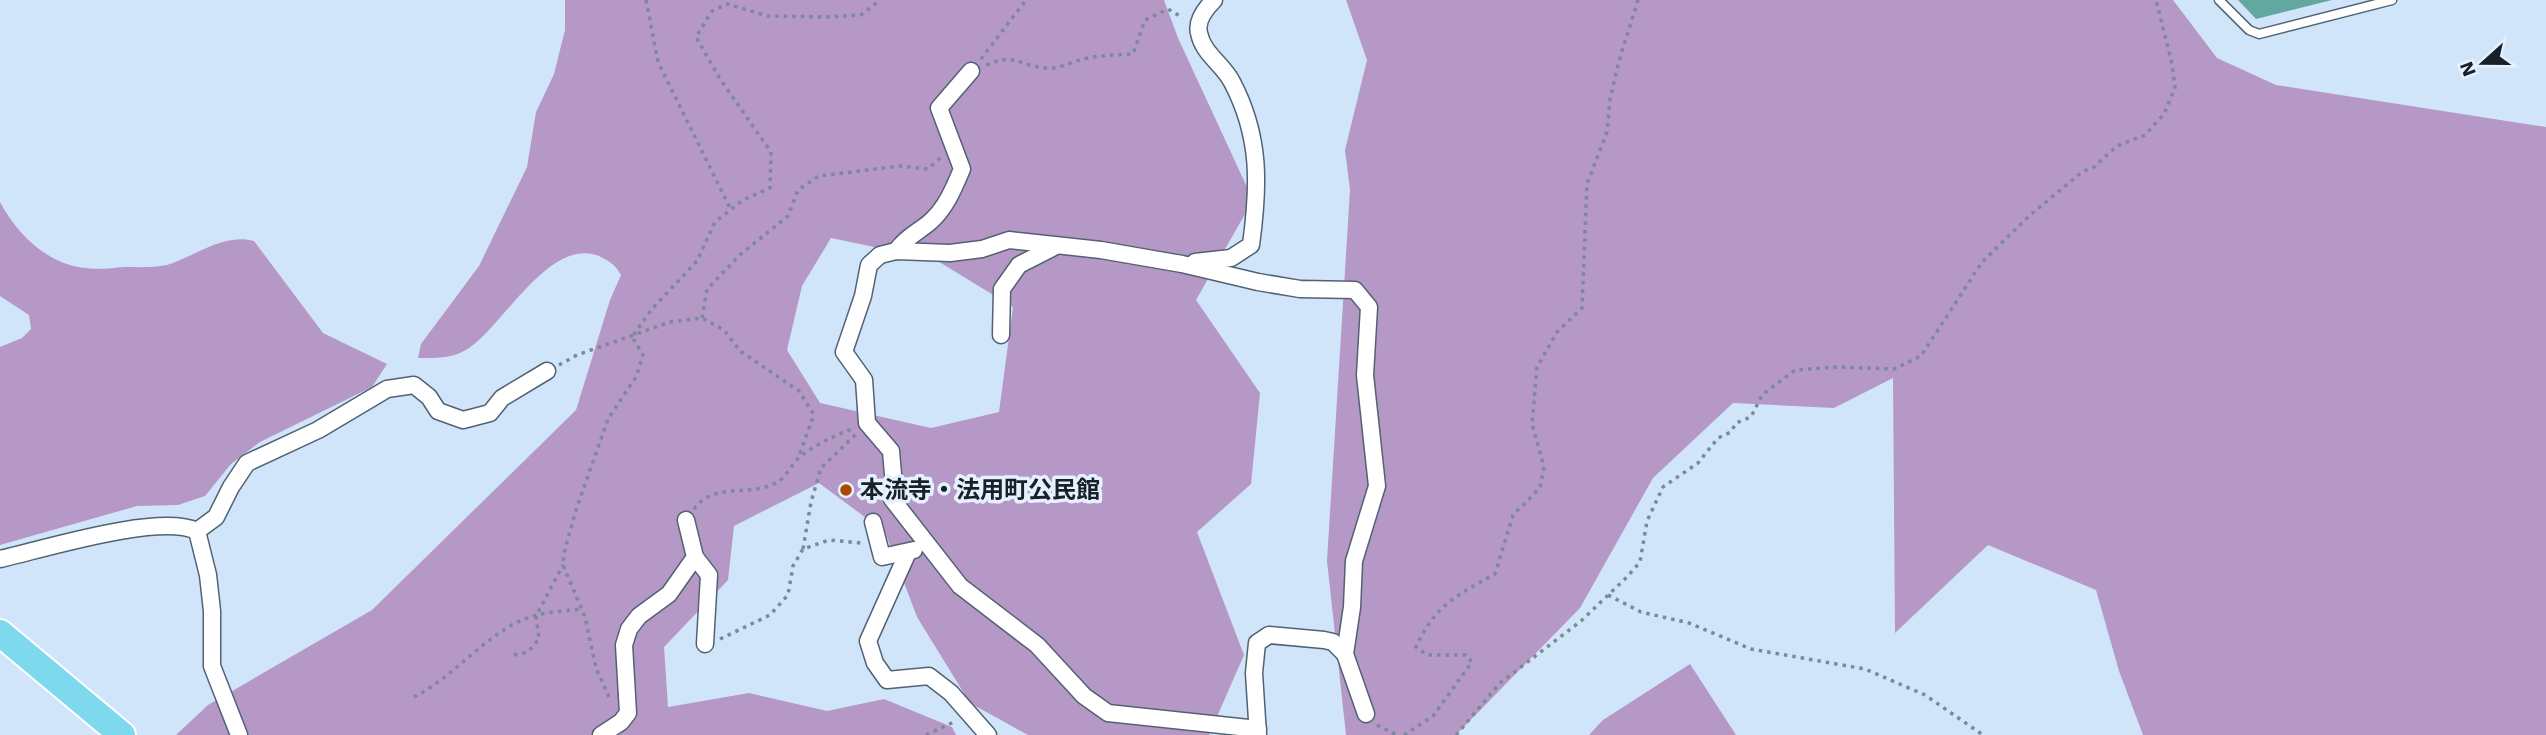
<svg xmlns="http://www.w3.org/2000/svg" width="2546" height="735" viewBox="0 0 2546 735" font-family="'Work Sans','Noto Sans JP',sans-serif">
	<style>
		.forest { fill: #b598c5; fill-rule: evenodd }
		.water { fill: #62a7a0 }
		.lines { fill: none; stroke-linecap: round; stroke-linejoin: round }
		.service-casing { stroke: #516274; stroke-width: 11 }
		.minor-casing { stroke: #516274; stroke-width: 19 }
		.primary-casing { stroke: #fff; stroke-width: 30 }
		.path { stroke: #7b8998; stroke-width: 3.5; stroke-dasharray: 3.5 5; stroke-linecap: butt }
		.service { stroke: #fff; stroke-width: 8 }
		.minor { stroke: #fff; stroke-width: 16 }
		.primary { stroke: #7fd9ee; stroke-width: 26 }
		.poi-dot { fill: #aa4a01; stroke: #e5f1fe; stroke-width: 2.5 }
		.labels { text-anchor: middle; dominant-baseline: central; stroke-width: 7; stroke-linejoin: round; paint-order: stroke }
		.poi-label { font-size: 24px; font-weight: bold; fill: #192128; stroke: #e5f1fe; text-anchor: start }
	</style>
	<rect width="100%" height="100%" fill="#d1e5fa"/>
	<g class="forest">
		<path d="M565,0H1164L1178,38L1253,200L1196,300L1260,393L1251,484L1197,532L1244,655L1209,735H1028L970,703L917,617L885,532L819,483L734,526L728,580L664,647L668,707L749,693L827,711L884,699L952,727L956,735H176L208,705L372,610L576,410L610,300L621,275C616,266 612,263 603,258C553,231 504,325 469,348C453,359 436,358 418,358L421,344L479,266L527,167L536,112L554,74L565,30ZM831,238L936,260L1013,307L999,412L931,428L820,403L787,350L802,286Z"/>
		<polygon points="1346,0 2173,0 2217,58 2276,85 2546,127 2546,735 2143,735 2119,671 2096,590 1988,545 1895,633 1893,378 1834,408 1733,403 1653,478 1580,608 1456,735 1346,735 1327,561 1350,190 1345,150 1367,60"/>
		<path d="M0,202C17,234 48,265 86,268C99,270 112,268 124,267C138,267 154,268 167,265C196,256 223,233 254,241L323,333L387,364L372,387L260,442L231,464L205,496L178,505L137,506L0,545V347L22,338L31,329L29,315L0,296Z"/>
		<polygon points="1690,664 1736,735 1589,735 1603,720"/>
	</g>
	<polygon class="water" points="2238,0 2332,0 2256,19"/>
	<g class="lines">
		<defs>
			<polyline id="service" points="2219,0 2249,30 2259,34 2392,0"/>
			<g id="minor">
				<path d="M896,251C907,236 917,233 930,222C946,208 954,188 962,169L939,108L971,71"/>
				<path d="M1195,262L1231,258L1251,245C1259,186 1261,137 1232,82C1223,64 1203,54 1199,33C1196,21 1206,8 1214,0"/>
				<polyline points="1001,335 1002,289 1019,265 1056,246"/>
				<polyline points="873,522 882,557 914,550"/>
				<polyline points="197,531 216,517 231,487 247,463 318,430 387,389 414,385 429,397 438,411 463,420 490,413 502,398 547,371"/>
				<polyline points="908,552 868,641 875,663 887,680 929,676 951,693 988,735"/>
				<polyline points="695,557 709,575 705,644"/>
				<path d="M0,559C44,549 159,513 197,531L208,575L212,611V666L239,735"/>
				<polyline points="1258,729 1108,713 1084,696 1037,645 960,586 892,499 894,486 891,451 867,423 864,380 844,352 863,296 869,265 880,255 896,251 950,253 982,249 1009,240 1101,250 1182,264 1258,282 1300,289 1355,290 1369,307 1365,375 1377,486 1354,561 1352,607 1345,654 1366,714"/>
				<polyline points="601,735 621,722 628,713 624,645 629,629 639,616 669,594 695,557 686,520"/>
				<polyline points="1258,735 1254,673 1257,643 1269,635 1324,640 1333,642 1345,654"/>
			</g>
			<polyline id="primary" points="0,633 122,735"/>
		</defs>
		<use href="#service" class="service-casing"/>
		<use href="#minor" class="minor-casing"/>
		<use href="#primary" class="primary-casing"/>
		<g class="path">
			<polyline points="646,0 658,62 731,210"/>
			<polyline points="981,59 1026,0"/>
			<path d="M986,65C1016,52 1019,66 1045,68C1061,70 1073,60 1088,58C1103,55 1118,55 1133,54L1145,20L1168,9L1183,18"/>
			<polyline points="702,318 707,289 741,254 788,216 798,190 819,176 900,166 928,169 941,157"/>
			<polyline points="559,365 577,355 670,322 702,318 724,330 740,351 799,391 814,415 798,458"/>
			<path d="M694,509C715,480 751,499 779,481C787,476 792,463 800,457C816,444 834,436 852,429"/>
			<polyline points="803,549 811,502 821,468 856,434"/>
			<polyline points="1608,595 1641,612 1689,623 1751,649 1865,669 1925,695 1983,735"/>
			<polyline points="720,639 770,615 788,595 793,566 803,549 829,540 861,543"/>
			<polyline points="514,655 528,652 539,639 536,616 563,565"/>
			<path d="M414,697C454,677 488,632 527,618C544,612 564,611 582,609"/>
			<polyline points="609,697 596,668 585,617 563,565 564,553 576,510 608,419 636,377 643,355 632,337 652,309 697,261 715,222 743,200 770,188 771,152 720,79 696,37 712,11 727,4 768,16 826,17 861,15 880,0"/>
			<polyline points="1377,725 1397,735"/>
			<polyline points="926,735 956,721"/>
			<path d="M1404,735L1433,716L1472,662L1466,655H1427L1416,647C1436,604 1456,596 1495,574L1513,515L1540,488L1544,467L1532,424L1537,367L1557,332L1582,308L1587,184L1607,132L1610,99L1619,61L1638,0"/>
			<polyline points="1456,735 1500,683 1581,621 1627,577 1640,562 1647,521 1663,487 1698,463 1718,438 1731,432 1736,423 1751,417 1762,395 1795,370 1837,367 1894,369 1921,356 1982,262 2029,216 2082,172 2094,167 2117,146 2145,135 2164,114 2175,88 2172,64 2156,0"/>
		</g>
		<use href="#service" class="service"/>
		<use href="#minor" class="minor"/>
		<use href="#primary" class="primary"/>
	</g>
	<circle class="poi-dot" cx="846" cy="490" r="7"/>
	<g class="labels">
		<g class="poi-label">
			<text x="860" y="490">本流寺・法用町公民館</text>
		</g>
	</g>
	<g transform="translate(2483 63) rotate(249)" stroke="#e5f1fe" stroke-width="5" paint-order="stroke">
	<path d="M0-5L12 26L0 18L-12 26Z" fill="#192128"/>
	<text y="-10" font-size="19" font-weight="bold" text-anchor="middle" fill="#192128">N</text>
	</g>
</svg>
